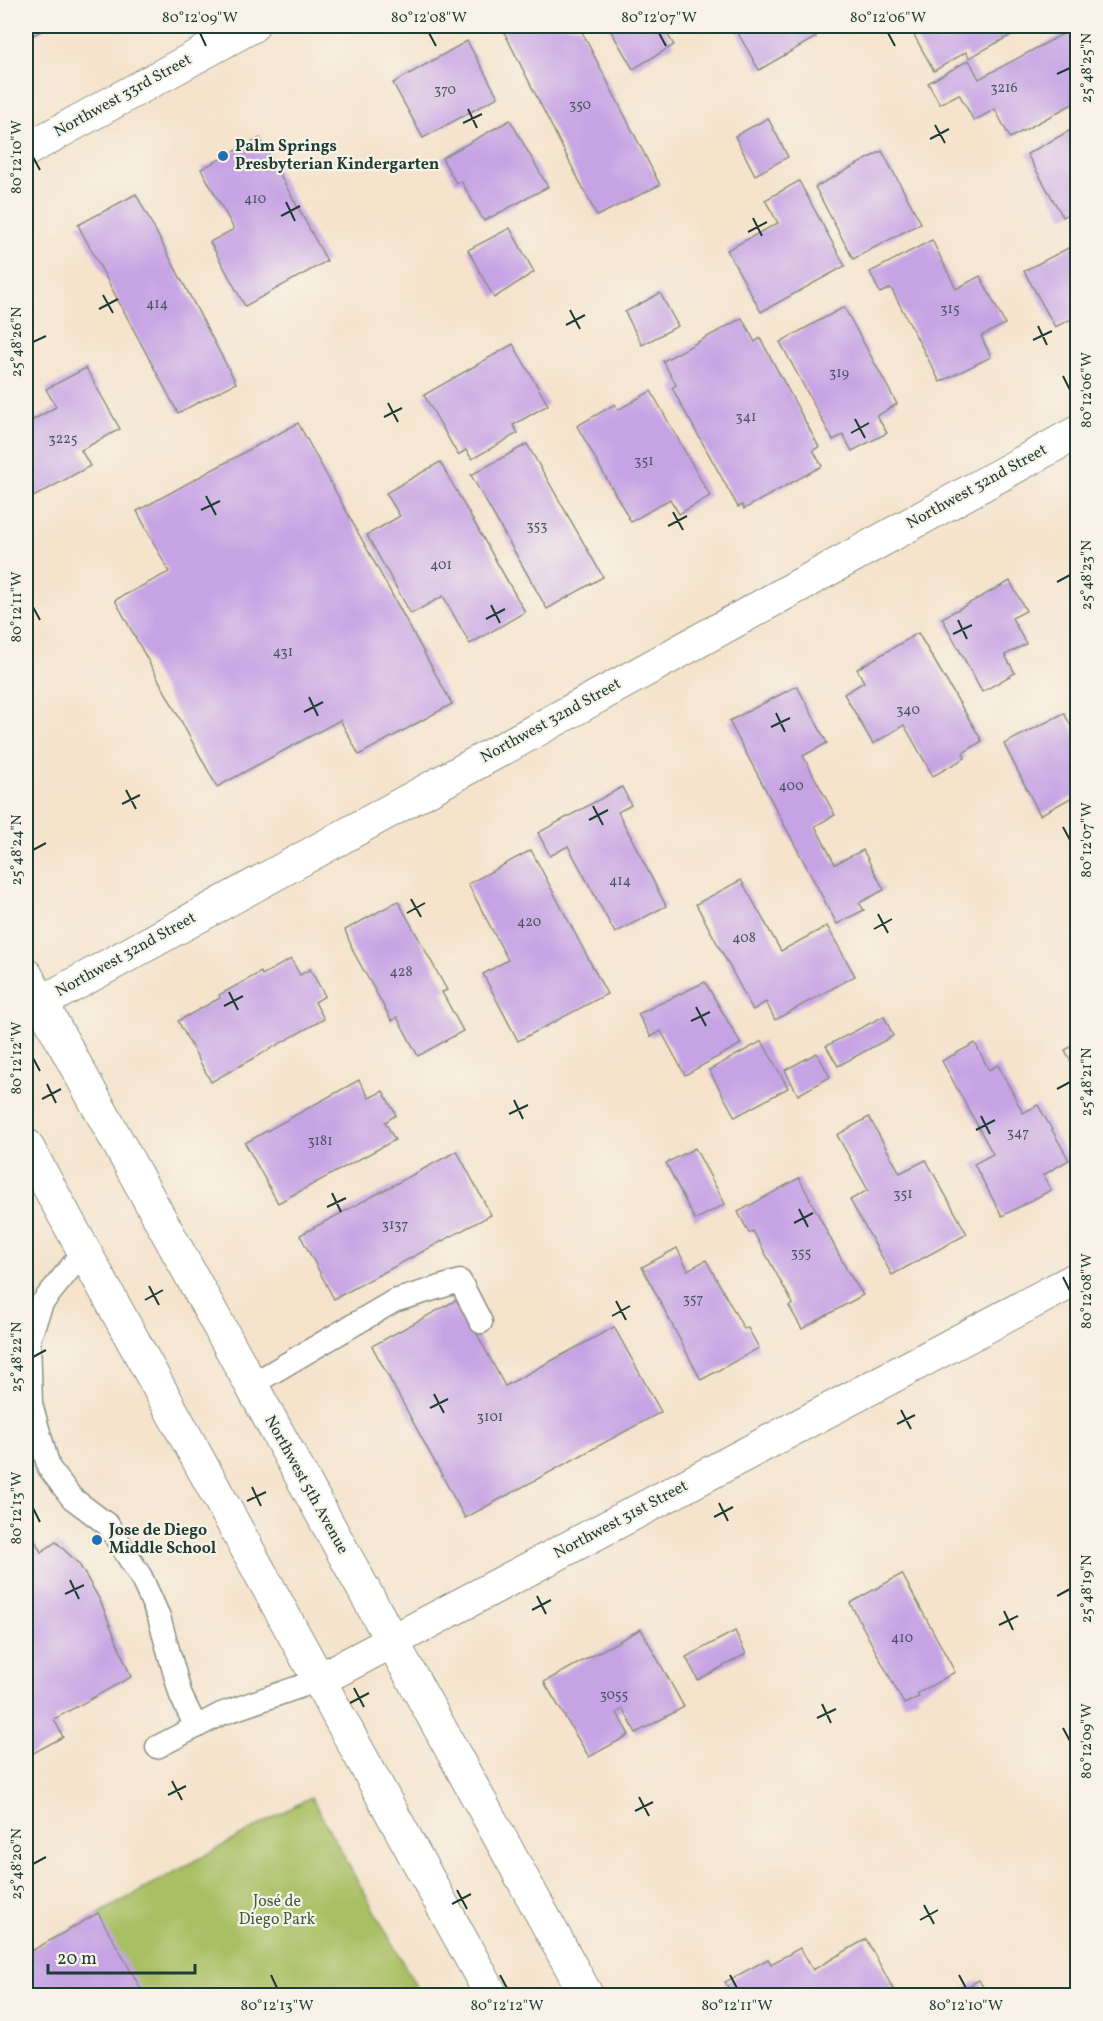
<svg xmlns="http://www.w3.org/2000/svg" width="1103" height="2021" viewBox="0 0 1103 2021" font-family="Vollkorn,serif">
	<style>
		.green { fill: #a9bf63; stroke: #647e4c; stroke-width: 1.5 }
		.building { fill: #c6a3e4 }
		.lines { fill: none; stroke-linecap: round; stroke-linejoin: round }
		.service-casing { stroke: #8a9080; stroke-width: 25 }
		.minor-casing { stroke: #8a9080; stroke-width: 35 }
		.tertiary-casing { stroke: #8a9080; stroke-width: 35 }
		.service { stroke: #fff; stroke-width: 22 }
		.minor { stroke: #fff; stroke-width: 33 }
		.tertiary { stroke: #fff; stroke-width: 33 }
		.ticks { fill: none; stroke: #1f3d34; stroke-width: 2 }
		.poi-dot { fill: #1f6fb2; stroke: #f7f3e8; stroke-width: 2 }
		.labels { text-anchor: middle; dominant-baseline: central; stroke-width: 4.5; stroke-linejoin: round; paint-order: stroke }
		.number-label { font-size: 14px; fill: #495660 }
		.street-label { font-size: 16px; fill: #1f3d34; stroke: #f7f3e8 }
		.poi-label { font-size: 16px; font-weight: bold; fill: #1f3d34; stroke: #f7f3e8; text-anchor: start }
		.park-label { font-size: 16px; fill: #425e40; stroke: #f7f3e8 }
		.neatline { fill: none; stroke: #1f3d34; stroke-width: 2 }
		.ticks-label { font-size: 15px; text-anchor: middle; fill: #1f3d34 }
	</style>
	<rect width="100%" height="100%" fill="#f7f3e8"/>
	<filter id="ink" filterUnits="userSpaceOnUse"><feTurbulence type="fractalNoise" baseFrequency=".0167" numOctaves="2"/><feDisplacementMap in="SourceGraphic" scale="12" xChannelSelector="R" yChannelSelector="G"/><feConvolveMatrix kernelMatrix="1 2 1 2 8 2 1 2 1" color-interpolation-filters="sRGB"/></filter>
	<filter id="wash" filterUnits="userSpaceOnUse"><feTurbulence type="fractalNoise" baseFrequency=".008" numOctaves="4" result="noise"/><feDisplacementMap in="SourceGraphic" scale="24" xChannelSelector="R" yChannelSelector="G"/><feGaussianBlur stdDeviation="1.35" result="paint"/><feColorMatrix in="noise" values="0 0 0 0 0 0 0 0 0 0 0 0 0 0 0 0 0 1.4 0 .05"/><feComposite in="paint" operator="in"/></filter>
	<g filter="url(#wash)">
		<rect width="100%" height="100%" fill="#f5e3cc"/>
		<polygon class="green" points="311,1797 421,1995 26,1995 26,1954"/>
		<g id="blocks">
			<g class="building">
				<polygon points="26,26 44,26 45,29 26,39"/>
				<polygon points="501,26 579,26 660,185 597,216"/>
				<polygon points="608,26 662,26 674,45 633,69"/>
				<polygon points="734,26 809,26 816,37 759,70"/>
				<polygon points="909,26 1028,26 969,58 966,52 934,71"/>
				<polygon points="1070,30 1078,44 1078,101 1010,138 995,109 974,121 959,94 940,104 928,83 969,60 979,79"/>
				<polygon points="467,41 498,97 423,138 393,83"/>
				<polygon points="768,118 788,157 755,175 735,136"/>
				<polygon points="510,120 548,187 484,221 461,181 456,183 442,158"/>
				<polygon points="1078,126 1078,209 1063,217 1027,154"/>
				<polygon points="260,138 327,261 245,306 210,242 234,229 201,169"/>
				<polygon points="882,151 921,223 853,259 815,187"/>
				<polygon points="799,181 845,266 761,312 727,250 778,223 765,200"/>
				<polygon points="136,194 236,383 178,413 78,225"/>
				<polygon points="510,228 534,272 494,298 468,250"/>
				<polygon points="932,240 956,289 980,276 1005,324 981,336 991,357 940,382 891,288 880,293 870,272"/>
				<polygon points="1078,243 1078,316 1055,327 1024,271"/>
				<polygon points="660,293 678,326 642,345 625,312"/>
				<polygon points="844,307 897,404 877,416 887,433 852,451 843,435 833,440 780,342"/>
				<polygon points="742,318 755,342 760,338 819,447 813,450 822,466 744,509 742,505 738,507 672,388 676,385 663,361"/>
				<polygon points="513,344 548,405 513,425 518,433 472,459 466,450 458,455 424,395"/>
				<polygon points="86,368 120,429 81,450 90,466 26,501 26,424 56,407 46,389"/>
				<polygon points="651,391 710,496 679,514 670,499 631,522 577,426 615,404 618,410"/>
				<polygon points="298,423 452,704 359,755 340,720 217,787 115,600 169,572 137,511"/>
				<polygon points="527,444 603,577 547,609 471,475"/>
				<polygon points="440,462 525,612 470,644 443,596 411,614 367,535 400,516 386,493"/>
				<polygon points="1010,581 1026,611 1012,618 1026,644 1005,655 1015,673 982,692 942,618"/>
				<polygon points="918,633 982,741 963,753 965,758 933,776 904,725 873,744 844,694 864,682 857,669"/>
				<polygon points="797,686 827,743 803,756 835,815 815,826 835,864 863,850 884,890 859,903 864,910 837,924 729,721"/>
				<polygon points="1064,713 1078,739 1078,794 1040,815 1004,744"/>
				<polygon points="622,787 631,805 618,812 666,906 615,933 568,846 550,856 538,833"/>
				<polygon points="531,850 607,994 518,1041 483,974 508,960 468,884"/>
				<polygon points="741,880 781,951 827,926 855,976 775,1020 766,1002 753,1010 696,904"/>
				<polygon points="398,901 447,990 442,992 463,1031 418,1056 397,1017 392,1021 354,953 345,930"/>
				<polygon points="291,959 300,975 310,969 325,996 315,1002 324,1019 211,1082 178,1021 220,998 219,995 261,972 262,975"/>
				<polygon points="705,982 741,1044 685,1075 661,1031 651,1037 638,1014"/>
				<polygon points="884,1016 893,1036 838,1066 826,1046"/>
				<polygon points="762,1041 788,1088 735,1117 709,1070"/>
				<polygon points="975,1043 989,1070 998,1065 1023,1113 1038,1105 1069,1160 1043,1175 1051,1190 1002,1216 974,1164 993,1154 942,1061"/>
				<polygon points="1078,1043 1078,1075 1065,1050"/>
				<polygon points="817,1053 830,1077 798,1095 785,1070"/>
				<polygon points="359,1080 369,1098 383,1091 396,1115 385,1122 395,1140 278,1203 245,1143"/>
				<polygon points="869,1117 900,1173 926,1160 967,1234 892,1275 850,1200 868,1190 837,1135"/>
				<polygon points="695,1148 725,1204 695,1220 666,1163"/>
				<polygon points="457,1151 491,1215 334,1299 300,1235"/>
				<polygon points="799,1178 848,1272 863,1295 802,1329 789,1306 793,1304 753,1231 749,1233 738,1212"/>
				<polygon points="677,1248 688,1270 706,1260 744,1329 748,1328 759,1348 701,1380 642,1267"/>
				<polygon points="458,1299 505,1386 614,1327 661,1412 465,1518 372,1346"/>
				<polygon points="26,1524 41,1552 56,1542 79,1564 100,1600 131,1677 54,1719 63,1737 26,1757"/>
				<polygon points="902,1574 955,1672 917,1694 919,1697 904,1704 850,1603"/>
				<polygon points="641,1629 684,1707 636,1733 623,1709 617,1713 629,1735 589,1757 544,1682"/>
				<polygon points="735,1631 746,1654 698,1680 686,1657"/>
				<polygon points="98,1913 145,1996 26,1996 26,1954"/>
				<polygon points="866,1939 897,1996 733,1996 725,1982 768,1959 771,1964 800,1948 813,1970"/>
				<polygon points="979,1980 988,1996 950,1996"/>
			</g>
		</g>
	</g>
	<g filter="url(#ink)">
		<use href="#blocks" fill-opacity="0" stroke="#8a9080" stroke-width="1.5"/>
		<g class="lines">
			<defs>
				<g id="service">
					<polyline points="84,1251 42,1303 29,1339 31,1404 49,1468 72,1498 108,1525 141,1577 159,1617 181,1696 196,1727"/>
					<polyline points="251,1385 394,1301 460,1281 481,1322"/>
					<polyline points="157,1747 221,1714 319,1680"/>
				</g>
				<g id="minor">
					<polyline points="26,150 252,26"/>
					<polyline points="26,1011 1078,432"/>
					<polyline points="319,1680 1078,1278"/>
				</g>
				<g id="tertiary">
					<polyline points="26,975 587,1996"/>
					<polyline points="26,1145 492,1996"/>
				</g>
			</defs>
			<use href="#service" class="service-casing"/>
			<use href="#minor" class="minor-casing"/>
			<use href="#tertiary" class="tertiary-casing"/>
			<use href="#service" class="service"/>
			<use href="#minor" class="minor"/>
			<use href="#tertiary" class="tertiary"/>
		</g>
	</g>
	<path class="ticks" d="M200,33L206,46M429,33L436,46M659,33L666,46M888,33L895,46M1057,74L1070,68M468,109L477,128M463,123L482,114M935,125L945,143M930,139L949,129M33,157L40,170M286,202L295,221M281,216L300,206M753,218L762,236M748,232L767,222M103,295L113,313M99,309L118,299M570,310L580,329M566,325L585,315M1038,326L1047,345M1033,340L1052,331M33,342L46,336M1063,376L1070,390M388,403L398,422M384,417L402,408M855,419L865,438M851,433L869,423M206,496L216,515M201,510L220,501M673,512L683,530M668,526L687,516M1057,582L1070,575M491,605L500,623M33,607L40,620M486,619L505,609M958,620L967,639M953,634L972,625M309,697L318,716M304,712L323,702M776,713L785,732M771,727L790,718M126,790L136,809M122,804L140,795M593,806L603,825M589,820L608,810M1063,827L1070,840M33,850L46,843M411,899L421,917M407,913L425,903M878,914L888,933M874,929L892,919M229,992L238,1010M224,1006L243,996M696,1007L706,1026M691,1021L710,1012M33,1058L40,1071M47,1084L56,1103M1057,1089L1070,1082M42,1099L61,1089M514,1100L523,1119M509,1114L528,1105M981,1116L990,1134M976,1130L995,1120M332,1193L341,1212M327,1207L346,1198M799,1209L808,1227M794,1223L813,1213M1063,1277L1070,1291M149,1286L159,1305M145,1300L163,1290M616,1301L626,1320M612,1316L630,1306M33,1357L46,1350M434,1394L444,1413M430,1408L448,1399M901,1410L911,1429M897,1424L915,1415M252,1487L261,1506M247,1501L266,1492M719,1503L728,1521M33,1508L40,1522M714,1517L733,1507M70,1580L79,1599M65,1594L84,1585M537,1596L546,1614M1057,1596L1070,1589M532,1610L551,1600M1004,1611L1013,1630M999,1625L1018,1616M354,1688L364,1707M350,1703L369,1693M822,1704L831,1723M817,1718L836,1709M1063,1728L1070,1741M172,1781L182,1800M168,1795L186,1786M639,1797L649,1816M635,1811L653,1802M33,1864L46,1857M457,1890L467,1909M452,1904L471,1894M924,1905L934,1924M920,1920L938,1910M271,1975L277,1988M500,1975L507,1988M730,1975L737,1988M959,1975L966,1988"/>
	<g class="poi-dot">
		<circle cx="223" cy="156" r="6"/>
		<circle cx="97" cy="1540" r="6"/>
	</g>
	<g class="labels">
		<g class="number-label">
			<text x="1004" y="88">3216</text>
			<text x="445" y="90">370</text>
			<text x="580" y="105">350</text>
			<text x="255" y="199">410</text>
			<text x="157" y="304">414</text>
			<text x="950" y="309">315</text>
			<text x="839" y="373">319</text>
			<text x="746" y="417">341</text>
			<text x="63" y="439">3225</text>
			<text x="644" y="461">351</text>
			<text x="537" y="526">353</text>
			<text x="441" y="565">401</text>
			<text x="283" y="652">431</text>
			<text x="908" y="710">340</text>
			<text x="791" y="786">400</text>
			<text x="620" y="881">414</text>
			<text x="529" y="922">420</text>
			<text x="744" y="938">408</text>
			<text x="401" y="972">428</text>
			<text x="1018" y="1133">347</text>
			<text x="320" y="1141">3181</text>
			<text x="903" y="1194">351</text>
			<text x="395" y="1225">3137</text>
			<text x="801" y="1253">355</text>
			<text x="693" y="1299">357</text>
			<text x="490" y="1417">3101</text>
			<text x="902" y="1638">410</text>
			<text x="614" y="1695">3055</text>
		</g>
		<g class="street-label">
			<text transform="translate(123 96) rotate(-29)">Northwest 33rd Street</text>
			<text transform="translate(977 487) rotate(-29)">Northwest 32nd Street</text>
			<text transform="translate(551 721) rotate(-29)">Northwest 32nd Street</text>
			<text transform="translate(126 955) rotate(-29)">Northwest 32nd Street</text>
			<text transform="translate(306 1485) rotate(61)">Northwest 5th Avenue</text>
			<text transform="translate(621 1520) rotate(-28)">Northwest 31st Street</text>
		</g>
		<g class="poi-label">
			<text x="235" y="147">Palm Springs<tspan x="235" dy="18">Presbyterian Kindergarten</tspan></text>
			<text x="109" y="1531">Jose de Diego<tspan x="109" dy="18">Middle School</tspan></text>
		</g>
		<g class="park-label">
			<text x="277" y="1902">José de<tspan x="277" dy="18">Diego Park</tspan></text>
		</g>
	</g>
	<rect width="1103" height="2021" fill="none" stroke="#f7f3e8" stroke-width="66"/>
	<path d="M48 1964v9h147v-9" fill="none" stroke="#1f3d34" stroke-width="3"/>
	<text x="57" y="1964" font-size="18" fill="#1f3d34" stroke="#f7f3e8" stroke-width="4.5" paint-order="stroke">20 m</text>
	<rect x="33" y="33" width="1037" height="1955" class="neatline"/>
	<g class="ticks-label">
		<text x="200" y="22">80°12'09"W</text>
		<text x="429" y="22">80°12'08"W</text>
		<text x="659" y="22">80°12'07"W</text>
		<text x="888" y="22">80°12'06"W</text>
		<text transform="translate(1086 68) rotate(-90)" y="5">25°48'25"N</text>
		<text transform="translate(16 157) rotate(-90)" y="5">80°12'10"W</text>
		<text transform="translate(16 342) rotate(-90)" y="5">25°48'26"N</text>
		<text transform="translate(1086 390) rotate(-90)" y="5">80°12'06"W</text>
		<text transform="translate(1086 575) rotate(-90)" y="5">25°48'23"N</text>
		<text transform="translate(16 607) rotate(-90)" y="5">80°12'11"W</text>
		<text transform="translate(1086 840) rotate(-90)" y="5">80°12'07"W</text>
		<text transform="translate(16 850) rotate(-90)" y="5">25°48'24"N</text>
		<text transform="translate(16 1058) rotate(-90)" y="5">80°12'12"W</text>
		<text transform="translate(1086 1082) rotate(-90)" y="5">25°48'21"N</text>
		<text transform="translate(1086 1291) rotate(-90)" y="5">80°12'08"W</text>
		<text transform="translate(16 1357) rotate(-90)" y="5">25°48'22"N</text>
		<text transform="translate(16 1508) rotate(-90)" y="5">80°12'13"W</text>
		<text transform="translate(1086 1589) rotate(-90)" y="5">25°48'19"N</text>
		<text transform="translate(1086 1741) rotate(-90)" y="5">80°12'09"W</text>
		<text transform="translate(16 1864) rotate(-90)" y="5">25°48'20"N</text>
		<text x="277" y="2010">80°12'13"W</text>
		<text x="507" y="2010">80°12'12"W</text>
		<text x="737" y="2010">80°12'11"W</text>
		<text x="966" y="2010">80°12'10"W</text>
	</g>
</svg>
